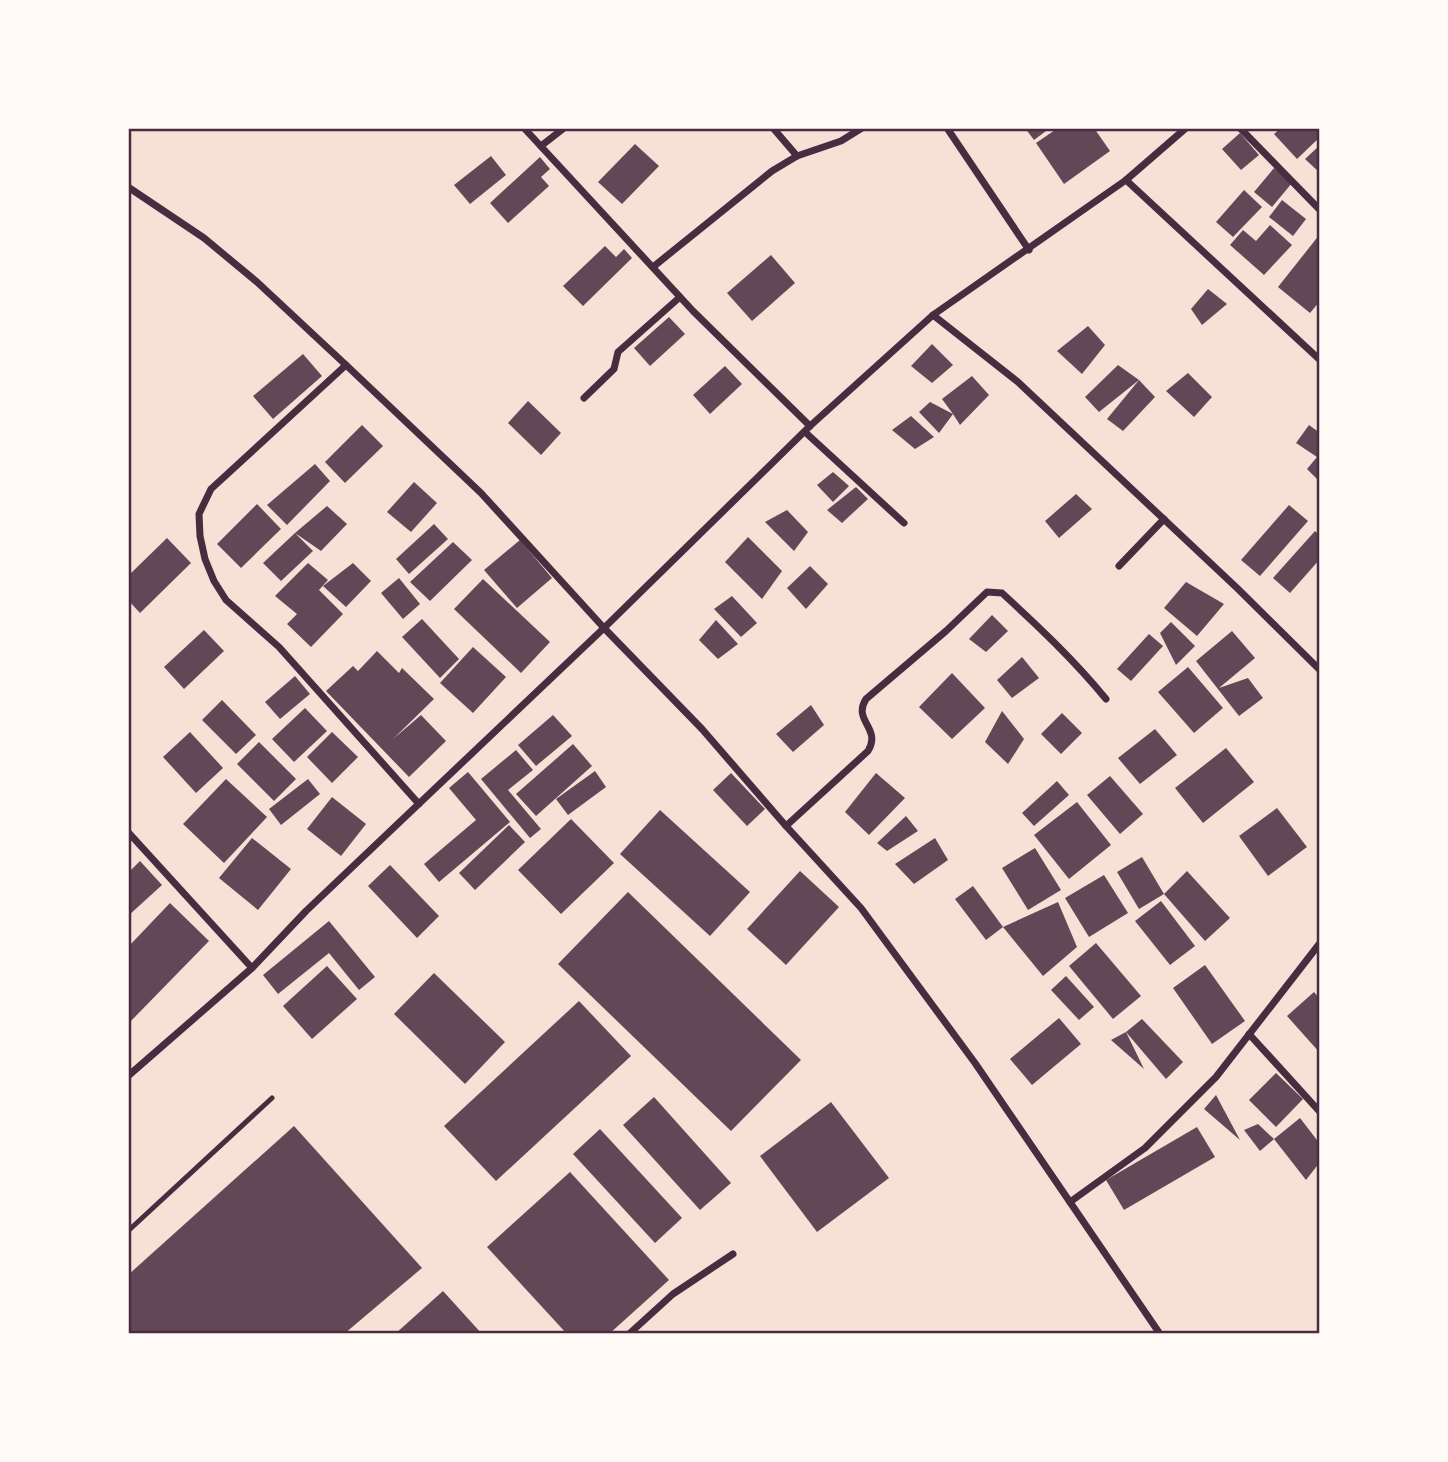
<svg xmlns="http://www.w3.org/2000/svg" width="1448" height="1462" viewBox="0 0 1448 1462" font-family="Mulish,sans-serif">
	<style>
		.building { fill: #644757 }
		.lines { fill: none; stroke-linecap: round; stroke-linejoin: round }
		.service { stroke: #4a2c40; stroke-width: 5 }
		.minor { stroke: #4a2c40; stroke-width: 7 }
		.neatline { fill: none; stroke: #4a2c40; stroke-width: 2.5 }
	</style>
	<rect width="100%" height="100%" fill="#f7e1d7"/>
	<g class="building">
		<polygon points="1025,128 1050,128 1034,140"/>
		<polygon points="1058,128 1094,128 1110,151 1064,184 1036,143"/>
		<polygon points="1281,128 1320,128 1320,137 1297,159 1274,134"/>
		<polygon points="1240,133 1259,155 1241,170 1222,149"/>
		<polygon points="635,144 659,166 622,204 598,182"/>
		<polygon points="1320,145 1320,173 1305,159"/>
		<polygon points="491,156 506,175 470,204 454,185"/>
		<polygon points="540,157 550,169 541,177 549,186 508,223 490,203"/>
		<polygon points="1274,168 1292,183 1272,207 1254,192"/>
		<polygon points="1244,190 1262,207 1233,237 1216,222"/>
		<polygon points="1282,200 1306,219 1293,236 1269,217"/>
		<polygon points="1270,225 1292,245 1264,275 1230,245 1243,230 1256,241"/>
		<polygon points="1320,234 1320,301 1310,313 1278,287"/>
		<polygon points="605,246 616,257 624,249 632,258 583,306 563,286"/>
		<polygon points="771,255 795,283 752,321 727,293"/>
		<polygon points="1208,289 1227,304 1202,325 1191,309"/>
		<polygon points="669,317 685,334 650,366 634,348"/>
		<polygon points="1088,326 1105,345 1082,374 1057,351"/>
		<polygon points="932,344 953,365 932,383 911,366"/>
		<polygon points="303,354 322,376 273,419 253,396"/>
		<polygon points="1118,365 1139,380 1099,412 1085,397"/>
		<polygon points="725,366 742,384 710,414 693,395"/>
		<polygon points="1188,373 1212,397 1194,417 1166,391"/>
		<polygon points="972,376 989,395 960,425 953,414 939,433 919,412 930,402 953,414 942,399"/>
		<polygon points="1139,380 1155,397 1123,431 1107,419"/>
		<polygon points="528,401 561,433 541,455 508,423"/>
		<polygon points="911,416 934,437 915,449 892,430"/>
		<polygon points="362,425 383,446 345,483 325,462"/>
		<polygon points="1309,425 1320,433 1320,482 1307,469 1317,457 1296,443"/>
		<polygon points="315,464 330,481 287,525 267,505"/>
		<polygon points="833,472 849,486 833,502 817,485"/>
		<polygon points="414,482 437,503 411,532 387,512"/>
		<polygon points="856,487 868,499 842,523 827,510"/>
		<polygon points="1076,494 1092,509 1059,538 1045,521"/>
		<polygon points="257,504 281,529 241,568 217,544"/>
		<polygon points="1289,505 1308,521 1260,576 1241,560"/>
		<polygon points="327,506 347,524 321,551 295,533 313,551 281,581 263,563 295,533"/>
		<polygon points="787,510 808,532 794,551 765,522"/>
		<polygon points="434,524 448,539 409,574 396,559"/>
		<polygon points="1315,531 1320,536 1320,559 1290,593 1273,578"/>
		<polygon points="748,537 782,571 762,599 725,562"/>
		<polygon points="167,538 191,563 140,613 128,600 128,576"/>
		<polygon points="520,540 552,578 517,608 484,570"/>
		<polygon points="453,542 472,560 430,601 410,582"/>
		<polygon points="308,563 328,580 319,590 343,614 311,647 287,624 297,614 275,596"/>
		<polygon points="353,563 371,581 346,607 323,586"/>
		<polygon points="810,566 828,584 806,609 787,588"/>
		<polygon points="399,578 420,604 403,619 381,593"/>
		<polygon points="483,579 550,642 521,673 454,609"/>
		<polygon points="1186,582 1224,604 1197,636 1164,608"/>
		<polygon points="732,596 757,623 741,637 714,609"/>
		<polygon points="992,615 1008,631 986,652 969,639"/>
		<polygon points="422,619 459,659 440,678 402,637"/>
		<polygon points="716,620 738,644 718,659 699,640"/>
		<polygon points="1171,622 1195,646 1176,665 1160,633"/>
		<polygon points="204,630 224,651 184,689 164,667"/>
		<polygon points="1232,631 1255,658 1219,688 1248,678 1263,698 1239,716 1196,661"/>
		<polygon points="1149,634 1163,646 1131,681 1117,669"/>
		<polygon points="473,647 506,677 473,713 440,683"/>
		<polygon points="377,651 399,673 402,668 434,699 393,739 421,715 446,741 409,777 326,691 353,666 358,671"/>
		<polygon points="1022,657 1039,678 1012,698 997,680"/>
		<polygon points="1188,667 1223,708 1194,733 1158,692"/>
		<polygon points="952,673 985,708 952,739 919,707"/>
		<polygon points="295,676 310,694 280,719 265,702"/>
		<polygon points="222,700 256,735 236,754 202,720"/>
		<polygon points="811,705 824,725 793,752 776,734"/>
		<polygon points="305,708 327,731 294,762 272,739"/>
		<polygon points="1002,711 1024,739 1008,764 985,742"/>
		<polygon points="1062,713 1082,733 1061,754 1041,734"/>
		<polygon points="553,715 572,736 536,766 518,745"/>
		<polygon points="1155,729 1177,755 1140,784 1118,758"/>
		<polygon points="190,732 223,768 196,793 163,757"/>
		<polygon points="332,732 358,757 332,783 307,757"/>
		<polygon points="259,742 296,779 274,801 237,764"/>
		<polygon points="573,744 592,766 536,816 516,794"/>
		<polygon points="1226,748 1254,782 1203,823 1175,788"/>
		<polygon points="516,750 533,770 508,790 541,829 530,838 481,779"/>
		<polygon points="595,771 606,787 568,815 556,799"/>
		<polygon points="468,772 510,822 439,882 424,864 476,820 449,788"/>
		<polygon points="731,773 765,809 747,826 713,790"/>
		<polygon points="876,773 905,798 869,835 845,812"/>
		<polygon points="1110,776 1143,814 1120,834 1087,795"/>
		<polygon points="226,779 267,817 224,863 183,824"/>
		<polygon points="308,779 320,794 281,825 269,809"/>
		<polygon points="1057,781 1069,795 1034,826 1022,813"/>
		<polygon points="332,797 366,824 341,856 307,829"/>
		<polygon points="1077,802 1111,845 1069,879 1034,835"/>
		<polygon points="1277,808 1307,847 1268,876 1239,836"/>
		<polygon points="660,810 750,892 710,936 620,854"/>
		<polygon points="906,816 918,831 887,851 877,843"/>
		<polygon points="571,819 614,863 561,914 518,870"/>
		<polygon points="509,825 525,842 475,890 459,873"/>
		<polygon points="252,838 291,869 258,910 219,878"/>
		<polygon points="935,838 948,860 914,884 895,864"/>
		<polygon points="1035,848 1061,890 1028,910 1002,868"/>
		<polygon points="1142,857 1164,894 1139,909 1117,872"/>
		<polygon points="140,861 162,885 128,916 128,873"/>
		<polygon points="390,865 439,916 417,938 368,886"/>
		<polygon points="800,871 839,907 786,965 747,929"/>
		<polygon points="1187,871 1230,918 1205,941 1164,894"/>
		<polygon points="1104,875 1128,913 1089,937 1065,898"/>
		<polygon points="973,886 1003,927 986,940 955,899"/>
		<polygon points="628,892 801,1060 731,1131 558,964"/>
		<polygon points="1161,901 1195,946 1170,965 1135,921"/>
		<polygon points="1058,902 1077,947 1043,976 1003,927"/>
		<polygon points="170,903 209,941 128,1024 128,947"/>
		<polygon points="329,921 375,977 359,990 329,953 278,994 263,975"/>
		<polygon points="1096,943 1141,996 1113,1019 1069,966"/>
		<polygon points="1205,965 1245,1021 1212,1044 1173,988"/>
		<polygon points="327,966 357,999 312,1039 283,1006"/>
		<polygon points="434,973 505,1042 465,1084 394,1014"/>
		<polygon points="1066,976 1094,1007 1079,1020 1051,990"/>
		<polygon points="1314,992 1320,999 1320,1053 1287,1016"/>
		<polygon points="579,1001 631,1056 496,1181 444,1126"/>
		<polygon points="1059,1018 1081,1044 1032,1085 1010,1059"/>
		<polygon points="1142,1019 1183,1062 1166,1079 1126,1032"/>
		<polygon points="1126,1032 1144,1069 1111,1040"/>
		<polygon points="1276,1073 1303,1099 1276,1127 1249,1100"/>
		<polygon points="1216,1095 1240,1140 1204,1109"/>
		<polygon points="654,1097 731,1183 700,1210 623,1125"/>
		<polygon points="831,1102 889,1178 817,1232 760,1156"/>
		<polygon points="1300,1118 1320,1144 1320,1162 1306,1180 1274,1139"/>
		<polygon points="1258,1124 1274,1139 1260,1151 1244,1130"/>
		<polygon points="294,1126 422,1268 344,1334 128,1334 128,1275"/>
		<polygon points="1197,1127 1215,1157 1124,1210 1106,1180"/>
		<polygon points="600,1129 682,1218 655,1243 573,1154"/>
		<polygon points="570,1172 669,1280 609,1334 567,1334 487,1247"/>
		<polygon points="443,1291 482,1334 395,1334"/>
	</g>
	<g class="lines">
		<polyline class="service" points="128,1231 272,1098"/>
		<g class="minor">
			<polyline points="524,128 693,311 810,426"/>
			<polyline points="773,128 797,156"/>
			<polyline points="947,128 1029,250"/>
			<polyline points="1240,128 1320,210"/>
			<polyline points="541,146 564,128"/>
			<polyline points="1126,180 1320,360"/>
			<polyline points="128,187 204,238 257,282 346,365 481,493 604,628 702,729 786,826 861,908 975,1063 1160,1334"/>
			<polyline points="653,267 772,171 797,156 841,141 862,128"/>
			<polyline points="933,315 1018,382 1237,588 1320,670"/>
			<polyline points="346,365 211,489 199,514 200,536 205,559 214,581 226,600 279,647 419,804"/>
			<polyline points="584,398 614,369 618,352 680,297"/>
			<polyline points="805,432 904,523"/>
			<polyline points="1119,566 1164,519"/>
			<path d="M786,826L868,751C882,728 852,721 866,699L946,631L987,592L1002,593C1038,626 1074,660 1106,699"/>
			<polyline points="128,832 252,968"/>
			<polyline points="1249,1034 1320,1112"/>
			<polyline points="128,1076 252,968 306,911 604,628 810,426 933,315 1126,180 1186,128"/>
			<polyline points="1070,1202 1145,1148 1216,1077 1320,943"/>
			<polyline points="629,1334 673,1294 733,1254"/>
		</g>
	</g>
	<rect width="1448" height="1462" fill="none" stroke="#fffaf5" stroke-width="259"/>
	<rect x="130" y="130" width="1188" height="1202" class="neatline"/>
</svg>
